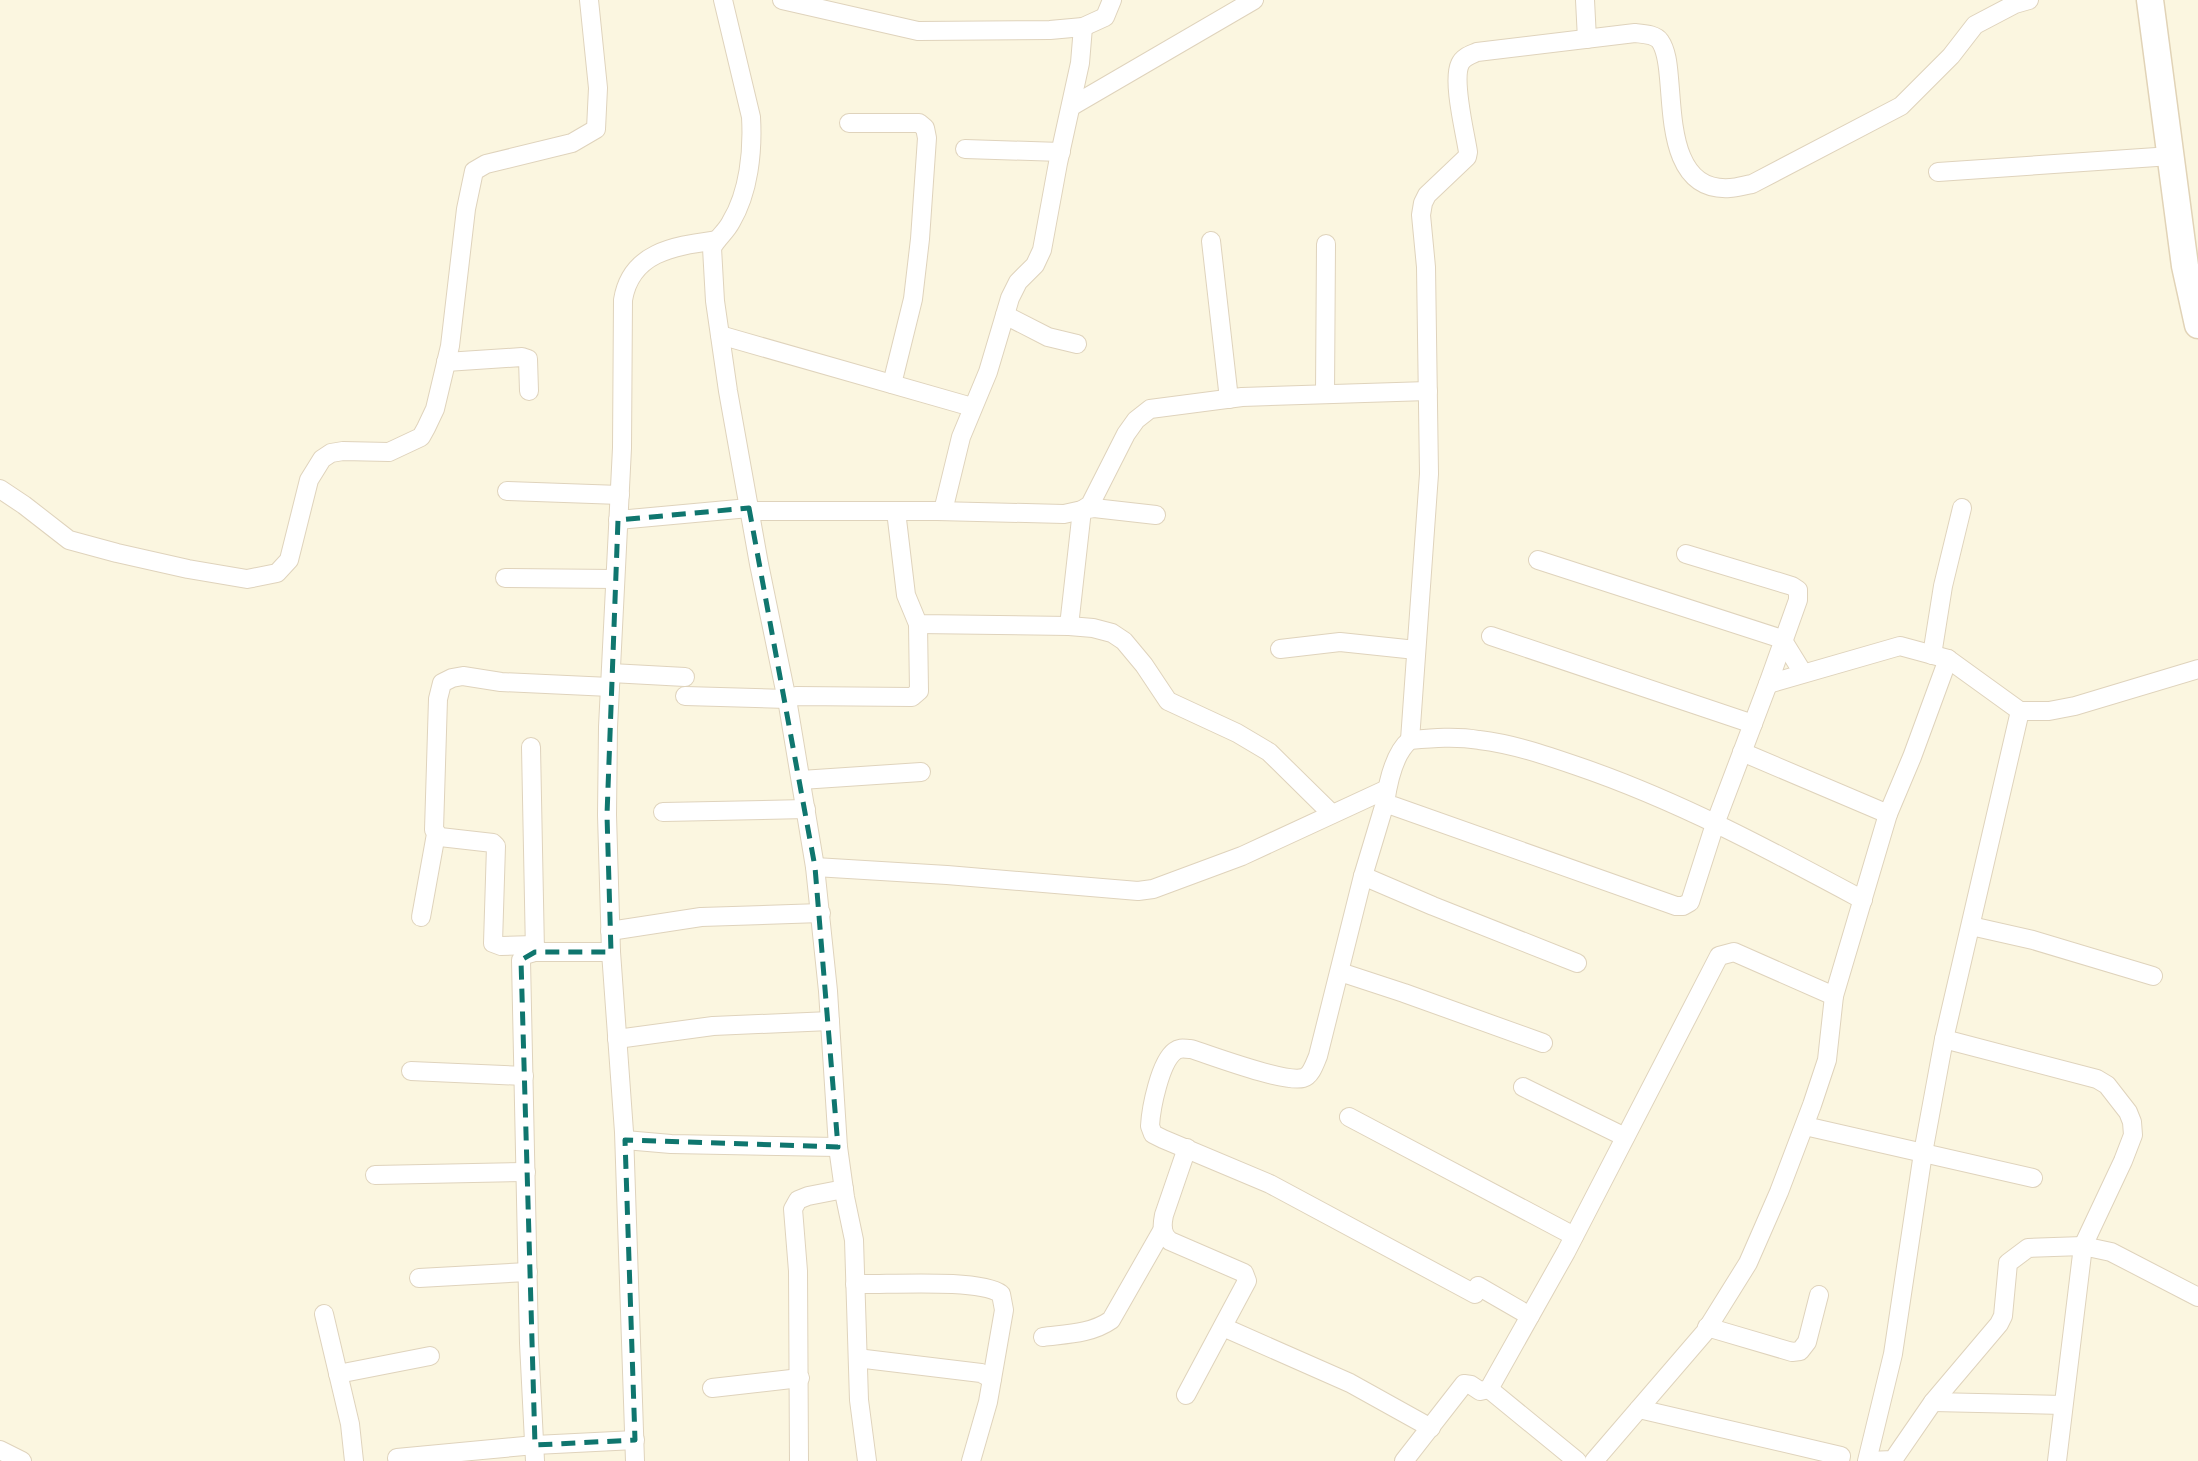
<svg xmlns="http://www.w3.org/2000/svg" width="2198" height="1461" viewBox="0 0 2198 1461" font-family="'Golos Text',sans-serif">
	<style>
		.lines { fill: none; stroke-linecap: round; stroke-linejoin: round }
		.street-casing { stroke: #dfd3bc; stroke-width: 20 }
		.secondary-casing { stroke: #e1d3b7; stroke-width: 29 }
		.street { stroke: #fff; stroke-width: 18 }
		.secondary { stroke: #fff; stroke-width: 26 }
		.marked { fill: none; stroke: #0f766e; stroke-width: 5; stroke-dasharray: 14 9; stroke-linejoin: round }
	</style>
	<rect width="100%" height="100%" fill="#fbf6e0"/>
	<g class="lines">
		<defs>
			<g id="street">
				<path d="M723,0L751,117C753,151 749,192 731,222C726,232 716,239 712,248L715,301L728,391L759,564L788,705L815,867L828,991L838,1147L845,1197L854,1240L859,1400L867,1461"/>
				<polyline points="782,0 918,31 1050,30 1083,27 1105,17 1112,0"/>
				<polyline points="1585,0 1587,39"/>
				<polyline points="1072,106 1254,0"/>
				<polyline points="849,123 919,123 925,128 927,138 920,239 913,299 892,384"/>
				<polyline points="965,149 1061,152"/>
				<polyline points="1938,172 2171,156"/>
				<polyline points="1211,241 1229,399"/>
				<polyline points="1005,315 1048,337 1077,344"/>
				<polyline points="720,335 972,407"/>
				<polyline points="446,362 522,357 528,359 529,391"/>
				<polyline points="1325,394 1326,244"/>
				<polyline points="0,489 24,505 69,540 117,553 188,569 247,579 277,573 289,560 309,480 322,459 331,453 343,451 389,452 421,437 426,428 435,409 450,346 466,209 474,171 486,164 572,143 596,129 598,88 589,0"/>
				<polyline points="507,491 620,495"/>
				<polyline points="749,511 937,511 1064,514 1082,510 1090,505 1126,434 1136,420 1150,409 1242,397 1428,391"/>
				<polyline points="896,511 906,595 918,624 1069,626 1093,628 1112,633 1124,641 1144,665 1168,701 1237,733 1269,752 1332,814"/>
				<polyline points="943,511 961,437 988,372 1010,298 1018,282 1035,265 1042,250 1058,163 1080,63 1083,27"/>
				<polyline points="618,520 749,508"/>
				<polyline points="1686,554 1792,586 1798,590 1798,600 1768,684 1900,646 1948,659 2020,711"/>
				<polyline points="1538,560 1782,639 1803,673"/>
				<polyline points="505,578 615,579"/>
				<polyline points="1069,626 1082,510 1094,508 1156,515"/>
				<polyline points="1491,636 1753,724"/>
				<polyline points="1280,649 1340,642 1416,650"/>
				<polyline points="1932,655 1943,586 1962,508"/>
				<polyline points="611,673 685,677"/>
				<path d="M1768,684L1715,824L1690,902L1683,906H1676L1385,803C1388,782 1394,753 1410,740C1433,738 1456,736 1479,740C1513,744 1545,755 1577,766C1677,800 1770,850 1863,900"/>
				<polyline points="685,696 787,699 796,696 912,697 919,691 918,624"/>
				<path d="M1410,740L1429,474L1426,267L1421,215L1423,203L1427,195L1467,157L1468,152C1465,132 1452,81 1460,64C1463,57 1470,55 1477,52L1635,33C1643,34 1655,34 1660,41C1667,51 1668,67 1669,78C1673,118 1671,192 1730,188C1737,188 1745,185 1752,184L1901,106L1951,56L1975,25L2015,4L2029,0"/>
				<polyline points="531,747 535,952"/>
				<polyline points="1742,752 1888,814"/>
				<polyline points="801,780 921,772"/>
				<path d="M1385,803L1363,876L1318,1056C1315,1063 1311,1076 1303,1078C1284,1083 1213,1056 1191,1049C1185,1049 1180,1047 1175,1051C1160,1062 1151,1108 1150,1126L1153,1134L1163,1139L1270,1184L1475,1294"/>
				<polyline points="663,812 806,809"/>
				<polyline points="815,867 947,875 1138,891 1153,889 1242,856 1387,789"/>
				<polyline points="1363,876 1433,906 1577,963"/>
				<polyline points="421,917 436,834"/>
				<polyline points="1971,926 2033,940 2153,976"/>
				<polyline points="610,931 701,917 821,913"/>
				<polyline points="535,945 501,946 493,943 496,846 493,843 440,837 434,830 438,699 442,683 452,678 463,676 501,682 610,687"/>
				<polyline points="1340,972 1404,993 1543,1043"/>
				<polyline points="617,1039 713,1026 830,1021"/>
				<polyline points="1944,1039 2097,1079 2107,1085 2128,1112 2132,1122 2133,1135 2123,1161 2083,1246 2057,1461"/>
				<polyline points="411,1071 524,1076"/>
				<polyline points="1523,1087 1625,1137"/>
				<polyline points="1349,1117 1574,1236"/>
				<polyline points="1805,1126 2033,1178"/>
				<polyline points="625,1140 671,1144 838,1147"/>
				<polyline points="375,1175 526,1172"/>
				<polyline points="419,1278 528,1272"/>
				<path d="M855,1284C887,1285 979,1278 1001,1294L1004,1310L988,1402L971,1461"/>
				<polyline points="1478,1286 1530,1316"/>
				<polyline points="324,1314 350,1424 354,1461"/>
				<polyline points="1223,1327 1350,1383 1431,1428"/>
				<polyline points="1707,1327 1792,1352 1800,1351 1807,1342 1819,1295"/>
				<path d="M1043,1337C1066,1334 1091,1334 1111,1320L1163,1229"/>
				<polyline points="865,1359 981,1373 992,1379"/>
				<polyline points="338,1374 430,1356"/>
				<polyline points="712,1388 800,1378"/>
				<polyline points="1489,1389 1577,1461"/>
				<path d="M1186,1395L1247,1281L1244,1273L1170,1241C1161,1234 1162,1225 1164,1215L1187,1148"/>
				<polyline points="1933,1402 2063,1405"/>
				<polyline points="1639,1409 1841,1456 1840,1461"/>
				<polyline points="0,1450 22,1461"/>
				<polyline points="397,1458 535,1445 635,1440"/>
				<polyline points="535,1461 529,1343 521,960 525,955 535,952 611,952"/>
				<path d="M635,1461L624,1132L611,952L607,815L608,727L622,448L623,300C631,251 676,246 717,240"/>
				<polyline points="799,1461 798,1271 793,1209 798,1200 808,1196 844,1189"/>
				<polyline points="1404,1461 1464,1384 1471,1385 1480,1391 1489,1389 1566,1252 1719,956 1734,952 1834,996"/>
				<polyline points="1594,1461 1705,1332 1748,1263 1779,1192 1812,1105 1827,1060 1834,996 1888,814 1912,757 1948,659"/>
				<polyline points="1867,1461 1893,1354 1923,1153 1944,1039 2020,711 2049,711 2075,706 2198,669"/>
				<polyline points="1868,1461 1893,1460 1933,1402 1999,1324 2003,1316 2008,1263 2028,1248 2083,1246 2111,1252 2198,1297"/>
			</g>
			<polyline id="secondary" points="2150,0 2185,266 2198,325"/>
		</defs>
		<use href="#street" class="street-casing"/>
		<use href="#secondary" class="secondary-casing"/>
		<use href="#street" class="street"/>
		<use href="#secondary" class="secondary"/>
	</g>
	<path class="marked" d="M749,508L815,867L838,1147L625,1140L635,1440L535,1445L521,960L535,952H611L607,815L618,520Z"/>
</svg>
